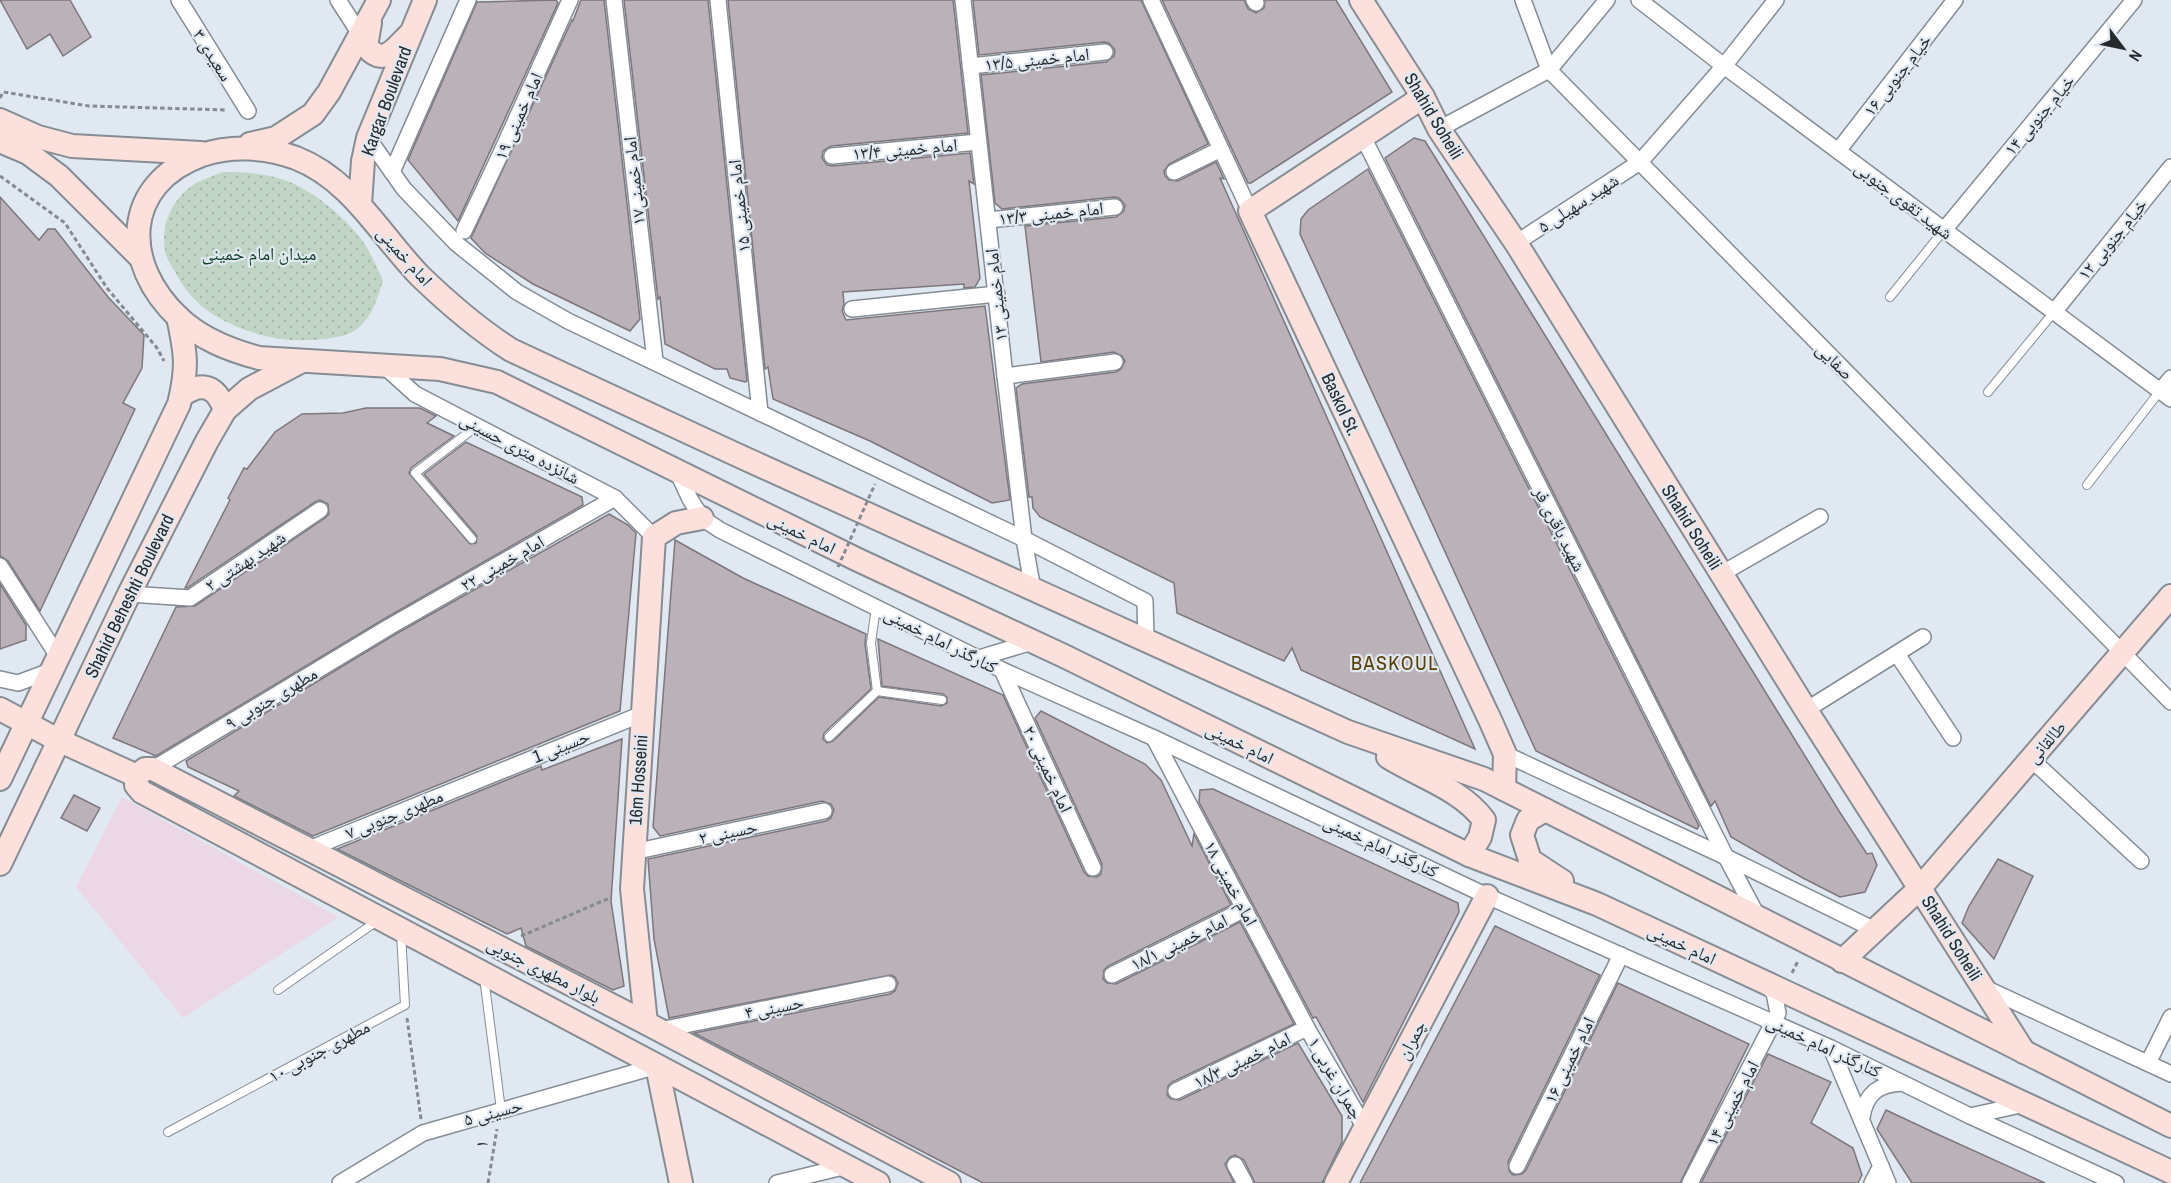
<svg xmlns="http://www.w3.org/2000/svg" width="2171" height="1183" viewBox="0 0 2171 1183" font-family="'Archivo Narrow','Noto Naskh Arabic',sans-serif">
	<style>
		.education { fill: #ebd7e6 }
		.grass { fill: url(#grass-dots) }
		.building { fill: #bab1b9; stroke: #7d767d; stroke-width: 1.5 }
		.lines { fill: none; stroke-linecap: round; stroke-linejoin: round }
		.lane-casing { stroke: #858d94; stroke-width: 10 }
		.street-casing { stroke: #858d94; stroke-width: 18 }
		.secondary-casing { stroke: #858d94; stroke-width: 26 }
		.path { stroke: #858b91; stroke-width: 3; stroke-dasharray: 4.5 3; stroke-linecap: butt }
		.lane { stroke: #fff; stroke-width: 8 }
		.street { stroke: #fff; stroke-width: 15 }
		.secondary { stroke: #fce0dc; stroke-width: 22 }
		.path-bridge { stroke: #858b91; stroke-width: 3; stroke-dasharray: 4.5 3; stroke-linecap: butt }
		.labels { text-anchor: middle; dominant-baseline: central; stroke-width: 4.5; stroke-linejoin: round; paint-order: stroke }
		.street-label { font-size: 18px; fill: #272a2d; stroke: #e0e9f1 }
		.park-label { font-size: 18px; fill: #0e3e21; stroke: #e0e9f1 }
		.neighbourhood-label { font-size: 20px; letter-spacing: 1.5px; fill: #5a3f00; stroke: #e0e9f1 }
	</style>
	<defs>
		<pattern id="grass-dots" width="8" height="8" patternUnits="userSpaceOnUse" patternTransform="scale(1.5)"><rect width="8" height="8" fill="#c1d5c6"/><path d="M2 2h.1M6 6h.1" fill="none" stroke="#a6b7aa" stroke-width="1.8" stroke-linecap="round"/></pattern>
	</defs>
	<rect width="100%" height="100%" fill="#e0e9f1"/>
	<polygon class="education" points="122,797 338,917 183,1018 76,887"/>
	<path class="grass" d="M223,172C242,172 260,173 278,178C307,185 344,216 362,240C371,253 377,267 383,281C378,295 374,311 364,322C354,335 339,337 324,339C286,344 247,335 214,315C197,305 184,289 175,272C172,266 166,258 165,251C160,222 175,193 202,180C209,177 216,175 223,172Z"/>
	<g class="building">
		<polygon points="0,0 70,0 91,37 63,56 50,34 27,49"/>
		<polygon points="556,0 558,3 458,221 408,160 477,2"/>
		<polygon points="581,0 604,0 640,319 630,331 533,284 485,253 471,238 572,20 573,21"/>
		<polygon points="624,0 708,0 747,381 745,382 730,378 727,369 715,369 665,344 660,297 658,299"/>
		<polygon points="728,0 953,0 968,133 831,146 823,151 822,158 827,165 833,166 970,153 974,184 969,181 980,278 975,287 964,288 964,284 843,292 844,304 842,311 846,320 985,306 1010,500 992,503 870,441 773,399 768,367 765,369"/>
		<polygon points="973,0 1141,0 1208,144 1169,164 1164,171 1165,176 1169,180 1178,181 1216,162 1224,179 1220,178 1237,216 1475,749 1301,670 1292,648 1284,661 1177,613 1174,583 1040,517 1033,508 1032,497 1029,497 1016,388 1022,384 1116,372 1121,369 1125,361 1122,356 1114,352 1041,362 1025,226 1116,217 1124,211 1125,205 1119,198 1114,197 1002,209 995,203 981,75 1106,62 1114,56 1115,50 1109,43 1104,42 979,55"/>
		<polygon points="1162,0 1244,0 1248,9 1256,13 1264,8 1265,0 1336,0 1392,92 1251,183 1248,183"/>
		<polygon points="1414,138 1425,141 1839,811 1867,854 1872,853 1877,865 1865,892 1840,897 1803,878 1731,837 1715,801 1711,806 1385,158"/>
		<polygon points="1368,169 1699,826 1697,829 1536,751 1300,234 1301,219 1308,210"/>
		<polygon points="0,197 39,240 48,229 55,229 108,297 144,335 142,368 123,403 135,409 40,611 8,561 0,556"/>
		<polygon points="366,408 420,408 436,416 427,423 454,436 411,468 409,473 470,544 476,543 477,536 424,474 466,442 582,497 583,505 384,619 156,756 113,738 176,607 195,606 325,518 329,514 328,504 320,500 315,502 187,588 185,588 230,500 228,498 244,468 247,469 275,432 302,414 343,413"/>
		<polygon points="609,514 628,525 636,533 620,711 313,836 234,796 239,791 188,767 186,761 394,635"/>
		<polygon points="675,540 743,578 866,634 865,644 871,689 824,733 823,739 827,743 833,741 879,697 941,706 947,703 947,697 943,694 882,686 878,639 1003,695 1084,872 1088,876 1097,877 1101,874 1102,864 1035,718 1041,711 1145,764 1161,780 1192,846 1194,834 1231,905 1108,966 1104,970 1103,979 1107,983 1116,984 1240,922 1294,1024 1172,1082 1168,1086 1167,1095 1171,1099 1180,1100 1298,1043 1342,1116 1342,1142 1322,1183 1255,1183 1244,1160 1235,1155 1230,1157 1225,1164 1234,1183 983,1183 694,1033 890,994 895,991 898,983 895,977 891,975 669,1018 654,939 648,859 826,821 831,818 834,810 831,804 822,801 660,836 653,827"/>
		<polygon points="0,584 26,625 26,640 0,649"/>
		<polygon points="622,739 611,901 624,986 613,990 526,946 521,928 507,934 337,849 541,766 542,770"/>
		<polygon points="1213,789 1458,903 1459,912 1363,1102 1316,1017 1313,1018 1199,802 1200,790"/>
		<polygon points="74,795 100,808 87,831 61,818"/>
		<polygon points="1998,859 2033,876 1994,959 1962,923 1969,906"/>
		<polygon points="1495,926 1600,975 1508,1162 1509,1171 1513,1175 1522,1174 1526,1170 1618,983 1749,1044 1680,1183 1360,1183"/>
		<polygon points="1768,1054 1831,1082 1811,1123 1853,1148 1862,1175 1858,1183 1701,1183"/>
		<polygon points="1886,1110 1937,1134 2045,1183 1912,1183 1877,1129"/>
	</g>
	<g class="lines">
		<defs>
			<g id="lane">
				<polyline points="1890,297 1944,230"/>
				<polyline points="1988,392 2054,312"/>
				<polyline points="2087,485 2160,391"/>
				<polyline points="472,539 415,473 477,426"/>
				<polyline points="876,607 871,643 877,691 942,700"/>
				<polyline points="829,737 877,691"/>
				<polyline points="484,977 501,1110"/>
				<polyline points="278,990 377,921"/>
				<polyline points="168,1132 405,1005 401,933"/>
			</g>
			<g id="street">
				<polyline points="179,0 248,111"/>
				<polyline points="338,0 360,34"/>
				<polyline points="614,0 655,361"/>
				<polyline points="718,0 760,413"/>
				<polyline points="963,0 1005,376 1024,539 1033,590"/>
				<polyline points="1151,0 1250,211"/>
				<polyline points="1254,0 1256,3"/>
				<polyline points="1523,0 1549,70 2171,702"/>
				<polyline points="1639,0 1724,66 2171,399"/>
				<polyline points="970,66 1105,52"/>
				<polyline points="1439,129 1549,70 1607,0"/>
				<polyline points="1363,137 1726,857 1759,919"/>
				<polyline points="368,138 404,189 457,244 517,292 568,321 1024,539 1145,601 1146,640"/>
				<polyline points="1838,151 1955,0"/>
				<polyline points="832,156 978,142"/>
				<polyline points="392,172 468,0"/>
				<polyline points="1174,172 1221,149"/>
				<polyline points="988,220 1115,207"/>
				<polyline points="1944,230 2134,0"/>
				<polyline points="464,231 500,155 570,0"/>
				<polyline points="1516,243 1640,162 1724,66 1776,0"/>
				<polyline points="852,309 997,294"/>
				<polyline points="2054,312 2171,167"/>
				<polyline points="383,365 415,394 615,498 654,537"/>
				<polyline points="1005,376 1115,362"/>
				<polyline points="2160,391 2171,378"/>
				<polyline points="677,471 690,499 702,518 720,530 1002,670 1154,738 1487,896 1831,1048 1970,1116 2116,1183"/>
				<polyline points="0,566 59,658"/>
				<polyline points="1721,574 1820,517"/>
				<polyline points="129,594 190,598 320,510"/>
				<polyline points="1897,654 1953,738"/>
				<polyline points="979,658 1032,642"/>
				<polyline points="1002,670 1093,868"/>
				<polyline points="0,679 18,683 53,670"/>
				<polyline points="1806,710 1923,637"/>
				<polyline points="1154,738 1307,1028 1365,1128"/>
				<polyline points="1505,754 1726,857 1875,930"/>
				<polyline points="2031,759 2141,861"/>
				<polyline points="153,769 389,627 615,498"/>
				<polyline points="309,849 642,714"/>
				<polyline points="633,852 824,811"/>
				<polyline points="1112,975 1245,909"/>
				<polyline points="1983,987 2171,1074"/>
				<polyline points="660,1030 888,984"/>
				<polyline points="1831,1048 1888,1183"/>
				<polyline points="2148,1063 2171,1017"/>
				<polyline points="1176,1091 1307,1028"/>
				<polyline points="1970,1116 2025,1104"/>
				<path d="M1862,1117C1866,1093 1879,1084 1902,1083"/>
				<polyline points="1235,1165 1245,1183"/>
				<polyline points="1517,1166 1621,955"/>
				<polyline points="340,1183 423,1133 657,1066"/>
				<polyline points="777,1183 847,1166"/>
				<polyline points="1690,1183 1778,1013 1774,993 1765,984"/>
				<polyline points="1872,1183 1881,1166"/>
			</g>
			<g id="secondary">
				<polyline points="1361,0 1423,97 1439,129 1516,243 1806,710 2024,1052"/>
				<path d="M370,23L366,46C383,67 394,50 408,36"/>
				<polyline points="1423,97 1250,211 1491,722 1505,754 1504,789"/>
				<polyline points="0,120 38,137 72,146 201,153"/>
				<polyline points="0,141 28,153 59,176 139,256"/>
				<polyline points="250,144 276,138 313,114 329,92 379,0"/>
				<polyline points="360,204 363,161 368,138 425,0"/>
				<path d="M182,395C203,381 216,386 225,410"/>
				<polyline points="0,709 58,740 137,776"/>
				<path d="M1388,757C1420,777 1461,789 1484,820L1480,837L1469,855"/>
				<path d="M0,779L179,404C188,367 186,354 178,317"/>
				<polyline points="1545,810 1528,820 1522,835 1530,860 1562,881"/>
				<polyline points="0,864 129,594 207,441 225,410 249,389 300,362"/>
				<polyline points="1842,961 1920,888 2171,596"/>
				<polyline points="646,1023 632,889 654,537 676,523 702,518"/>
				<polyline points="657,1066 681,1183"/>
				<path d="M2171,1126L1484,779L1348,732L735,454L511,350C478,329 448,303 420,276C380,235 352,180 296,158C266,147 232,145 202,155C122,184 121,264 179,318C201,339 229,350 259,358L440,369L497,382L856,559L1064,656L1469,855L1597,904L2171,1172"/>
				<polyline points="878,1183 142,792 136,785 137,776 145,769 153,769 646,1023 949,1183"/>
				<polyline points="1336,1183 1487,896"/>
			</g>
		</defs>
		<use href="#lane" class="lane-casing"/>
		<use href="#street" class="street-casing"/>
		<use href="#secondary" class="secondary-casing"/>
		<g class="path">
			<polyline points="0,98 3,92 89,106 227,110"/>
			<polyline points="0,176 65,223 107,288 157,348 164,361"/>
			<polyline points="521,936 612,897"/>
			<polyline points="1792,973 1798,961"/>
			<polyline points="407,1018 421,1119"/>
			<polyline points="488,1183 497,1129"/>
		</g>
		<use href="#lane" class="lane"/>
		<use href="#street" class="street"/>
		<use href="#secondary" class="secondary"/>
		<polyline class="path-bridge" points="838,567 875,484"/>
	</g>
	<g class="labels">
		<g class="street-label">
			<text transform="translate(213 55) rotate(58)">سعیدی ۳</text>
			<text transform="translate(1037 59) rotate(-6)">امام خمینی ۱۳/۵</text>
			<text transform="translate(1897 75) rotate(-52)">خیام جنوبی ۱۶</text>
			<text transform="translate(386 101) rotate(-70)">Kargar Boulevard</text>
			<text transform="translate(2039 115) rotate(-50)">خیام جنوبی ۱۴</text>
			<text transform="translate(518 116) rotate(-66)">امام خمینی ۱۹</text>
			<text transform="translate(1434 116) rotate(59)">Shahid Soheili</text>
			<text transform="translate(905 149) rotate(-5)">امام خمینی ۱۳/۴</text>
			<text transform="translate(634 181) rotate(-96)">امام خمینی۱۷</text>
			<text transform="translate(1904 200) rotate(37)">شهید تقوی جنوبی</text>
			<text transform="translate(1578 203) rotate(-33)">شهید سهیلی ۵</text>
			<text transform="translate(739 206) rotate(-96)">امام خمینی ۱۵</text>
			<text transform="translate(1051 213) rotate(-6)">امام خمینی ۱۳/۳</text>
			<text transform="translate(2112 239) rotate(-51)">خیام جنوبی ۱۲</text>
			<text transform="translate(405 256) rotate(48)">امام خمینی</text>
			<text transform="translate(996 295) rotate(-96)">امام خمینی ۱۳</text>
			<text transform="translate(1835 361) rotate(45)">صفایی</text>
			<text transform="translate(1341 404) rotate(65)">Baskol St.</text>
			<text transform="translate(520 448) rotate(28)">شانزده متری حسینی</text>
			<text transform="translate(1692 527) rotate(58)">Shahid Soheili</text>
			<text transform="translate(1560 529) rotate(63)">شهید باقری فر</text>
			<text transform="translate(802 533) rotate(26)">امام خمینی</text>
			<text transform="translate(245 561) rotate(-34)">شهید بهشتی ۲</text>
			<text transform="translate(502 563) rotate(-30)">امام خمینی ۲۲</text>
			<text transform="translate(129 596) rotate(-64)">Shahid Beheshti Boulevard</text>
			<text transform="translate(941 640) rotate(27)">کنارگذر امام خمینی</text>
			<text transform="translate(271 698) rotate(-31)">مطهری جنوبی ۹</text>
			<text transform="translate(2046 742) rotate(-49)">طالقانی</text>
			<text transform="translate(1240 743) rotate(26)">امام خمینی</text>
			<text transform="translate(561 746) rotate(-22)">حسینی 1</text>
			<text transform="translate(1048 769) rotate(65)">امام خمینی ۲۰</text>
			<text transform="translate(638 780) rotate(-86)">16m Hosseini</text>
			<text transform="translate(394 814) rotate(-22)">مطهری جنوبی ۷</text>
			<text transform="translate(728 832) rotate(-12)">حسینی ۲</text>
			<text transform="translate(1381 846) rotate(25)">کنارگذر امام خمینی</text>
			<text transform="translate(1231 883) rotate(62)">امام خمینی ۱۸</text>
			<text transform="translate(1952 938) rotate(58)">Shahid Soheili</text>
			<text transform="translate(1179 942) rotate(-26)">امام خمینی ۱۸/۱</text>
			<text transform="translate(1682 944) rotate(25)">امام خمینی</text>
			<text transform="translate(544 970) rotate(27)">بلوار مطهری جنوبی</text>
			<text transform="translate(774 1007) rotate(-11)">حسینی ۴</text>
			<text transform="translate(1411 1040) rotate(-62)">چمران</text>
			<text transform="translate(1824 1046) rotate(25)">کنارگذر امام خمینی</text>
			<text transform="translate(319 1051) rotate(-28)">مطهری جنوبی ۱۰</text>
			<text transform="translate(1242 1060) rotate(-26)">امام خمینی ۱۸/۳</text>
			<text transform="translate(1569 1060) rotate(-64)">امام خمینی ۱۶</text>
			<text transform="translate(1336 1078) rotate(60)">چمران غربی ۱</text>
			<text transform="translate(1732 1103) rotate(-62)">امام خمینی ۱۴</text>
			<text transform="translate(493 1112) rotate(-15)">حسینی ۵</text>
			<text transform="translate(481 1144) rotate(-80)">۱</text>
		</g>
		<g class="park-label">
			<text x="259" y="253">میدان امام خمینی</text>
		</g>
		<g class="neighbourhood-label">
			<text x="1395" y="662">BASKOUL</text>
		</g>
	</g>
	<g transform="translate(2123 48) rotate(122)" stroke="#e0e9f1" stroke-width="4.5" paint-order="stroke">
	<path d="M0-4.5L10 22L0 15L-10 22Z" fill="#272a2d"/>
	<text y="-9" font-size="16" font-weight="bold" text-anchor="middle" fill="#272a2d">N</text>
	</g>
</svg>
